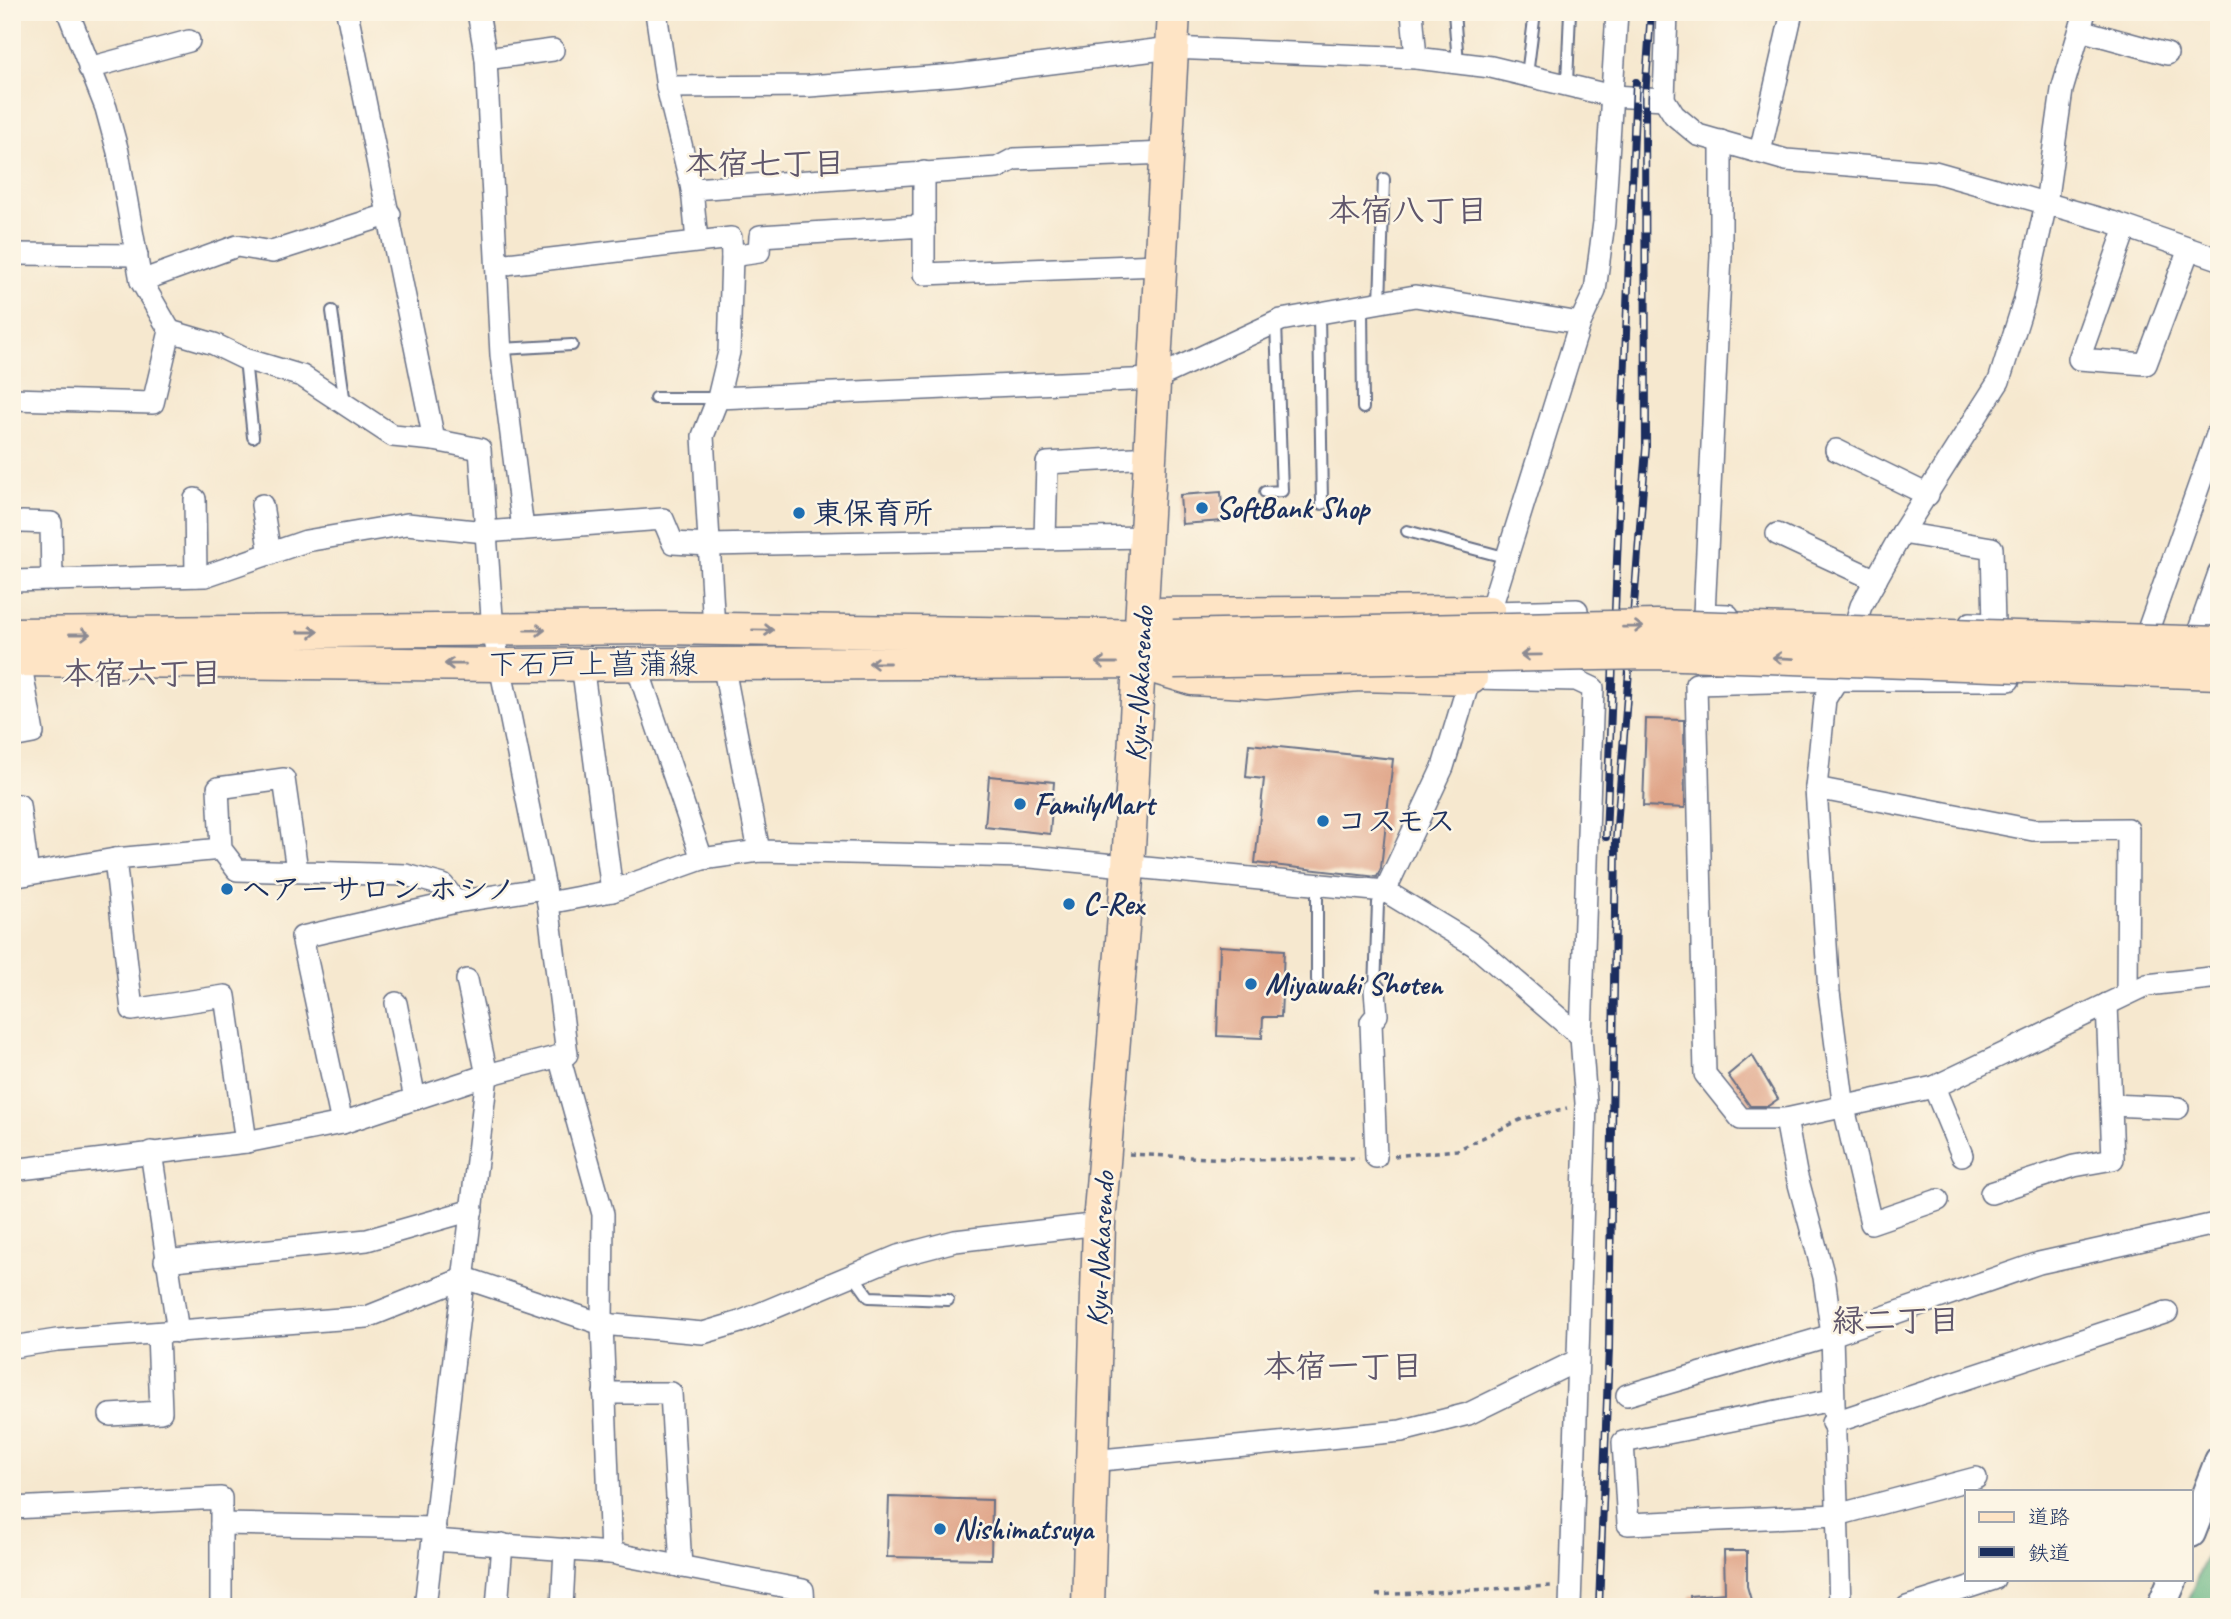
<svg xmlns="http://www.w3.org/2000/svg" width="2231" height="1619" viewBox="0 0 2231 1619" font-family="Caveat,'Klee One',sans-serif">
	<style>
		.forest { fill: #61b27f; stroke: #3e706e; stroke-width: 2 }
		.building { fill: #dfa285 }
		.lines { fill: none; stroke-linecap: round; stroke-linejoin: round }
		.service-casing { stroke: #687086; stroke-width: 14 }
		.minor-casing { stroke: #687086; stroke-width: 24 }
		.tertiary-casing { stroke: #687086; stroke-width: 32 }
		.secondary-casing { stroke: #687086; stroke-width: 35 }
		.path { stroke: #687086; stroke-width: 3.5; stroke-dasharray: 5 5; stroke-linecap: butt }
		.service { stroke: #fff; stroke-width: 10 }
		.minor { stroke: #fff; stroke-width: 21 }
		.tertiary { stroke: #fff; stroke-width: 28 }
		.secondary { stroke: #fee4c5; stroke-width: 32 }
		.rail-casing { stroke: #1b2f5e; stroke-width: 8 }
		.rail { stroke: #fcf5e5; stroke-width: 5; stroke-dasharray: 16; stroke-linecap: butt }
		.secondary-bridge-casing { stroke: #687086; stroke-width: 35; stroke-linecap: butt }
		.secondary-bridge { stroke: #fee4c5; stroke-width: 32 }
		.oneway { stroke: #8c8a92 }
		.poi-dot { fill: #1f6fb2; stroke: #fcf5e5; stroke-width: 2.5 }
		.labels { text-anchor: middle; dominant-baseline: central; stroke-width: 5; stroke-linejoin: round; paint-order: stroke }
		.poi-label { font-size: 30px; font-weight: bold; fill: #1b2f5e; stroke: #fcf5e5; text-anchor: start }
		.street-label { font-size: 30px; fill: #1b2f5e; stroke: #fcf5e5 }
		.neighbourhood-label { font-size: 32px; font-weight: bold; fill: #60576c; stroke: #fcf5e5 }
	</style>
	<rect width="100%" height="100%" fill="#fcf5e5"/>
	<filter id="ink" filterUnits="userSpaceOnUse"><feTurbulence type="fractalNoise" baseFrequency=".0143" numOctaves="2"/><feDisplacementMap in="SourceGraphic" scale="14" xChannelSelector="R" yChannelSelector="G"/><feConvolveMatrix kernelMatrix="1 2 1 2 8 2 1 2 1" color-interpolation-filters="sRGB"/></filter>
	<filter id="wash" filterUnits="userSpaceOnUse"><feTurbulence type="fractalNoise" baseFrequency=".00686" numOctaves="4" result="noise"/><feDisplacementMap in="SourceGraphic" scale="28" xChannelSelector="R" yChannelSelector="G"/><feGaussianBlur stdDeviation="1.57" result="paint"/><feColorMatrix in="noise" values="0 0 0 0 0 0 0 0 0 0 0 0 0 0 0 0 0 1.4 0 .05"/><feComposite in="paint" operator="in"/></filter>
	<g filter="url(#wash)">
		<rect width="100%" height="100%" fill="#f6e8cf"/>
		<polygon class="forest" points="2219,1526 2219,1607 2185,1607"/>
		<g id="blocks">
			<g class="building">
				<polygon points="1221,492 1223,521 1182,524 1180,495"/>
				<polygon points="1646,719 1684,720 1685,808 1643,806"/>
				<polygon points="1249,744 1393,759 1381,868 1377,877 1255,863 1264,779 1246,777"/>
				<polygon points="989,776 1054,782 1050,834 985,827"/>
				<polygon points="1220,946 1284,950 1281,1017 1263,1017 1262,1038 1217,1036"/>
				<polygon points="1752,1055 1778,1099 1768,1106 1750,1106 1728,1075"/>
				<polygon points="889,1497 992,1500 991,1559 887,1557"/>
				<polygon points="1724,1551 1747,1551 1747,1586 1753,1607 1691,1607 1690,1596 1725,1593"/>
			</g>
		</g>
	</g>
	<g filter="url(#ink)">
		<use href="#blocks" fill-opacity="0" stroke="#687086" stroke-width="2"/>
		<g class="lines">
			<defs>
				<g id="service">
					<polyline points="1454,12 1458,63"/>
					<polyline points="1527,75 1535,12"/>
					<polyline points="1567,83 1570,12"/>
					<polyline points="1380,303 1384,179"/>
					<polyline points="1362,306 1363,408"/>
					<polyline points="332,311 345,404"/>
					<polyline points="1319,313 1322,504"/>
					<polyline points="501,349 572,345"/>
					<polyline points="245,359 253,437"/>
					<polyline points="655,398 718,398"/>
					<polyline points="1265,492 1282,491 1276,323"/>
					<polyline points="1407,531 1508,558"/>
					<polyline points="1317,980 1317,886"/>
					<polyline points="1375,990 1378,903 1385,891"/>
					<polyline points="854,1276 869,1297 948,1300"/>
				</g>
				<g id="minor">
					<polyline points="347,12 434,440"/>
					<polyline points="478,12 486,59 501,355 523,529"/>
					<polyline points="656,12 667,87 809,86 956,75 1171,48 1416,58 1491,67 1612,96 1664,99"/>
					<polyline points="1412,12 1416,58"/>
					<polyline points="1667,12 1664,99 1674,115 1698,135 1786,160 1935,172 2112,222 2219,259"/>
					<polyline points="2080,30 2167,54"/>
					<polyline points="486,59 553,50"/>
					<polyline points="89,68 189,41"/>
					<polyline points="667,87 692,189"/>
					<polyline points="1721,141 1721,255 1704,614 1728,615"/>
					<polyline points="1760,152 1792,12"/>
					<polyline points="924,226 924,172"/>
					<polyline points="2126,227 2079,359 2146,364 2189,249"/>
					<polyline points="697,241 692,189 997,168 1014,159 1167,153"/>
					<polyline points="12,254 137,255"/>
					<polyline points="498,265 731,238 732,256 759,252 760,236 924,226 924,274 1159,265"/>
					<polyline points="141,281 237,246 272,252 390,214"/>
					<polyline points="718,398 729,352 732,256"/>
					<polyline points="12,399 153,403 170,331 141,281 118,152 106,108 68,12"/>
					<polyline points="1836,450 1928,495"/>
					<polyline points="195,499 196,576"/>
					<polyline points="262,505 270,554"/>
					<polyline points="22,522 51,523 52,580"/>
					<polyline points="1902,533 1992,548 1994,624 1970,623"/>
					<polyline points="1777,534 1876,580"/>
					<polyline points="1045,539 1047,463 1150,457"/>
					<polyline points="12,581 205,576 306,541 407,524 485,532 663,519 673,543 709,545 1146,537"/>
					<polyline points="1489,612 1577,610 1577,640"/>
					<polyline points="1486,624 1580,323 1595,291 1604,222 1617,12"/>
					<polyline points="2149,627 2219,429"/>
					<polyline points="2200,627 2219,573"/>
					<polyline points="714,629 703,436 718,398 1154,379 1281,320 1415,296 1580,323"/>
					<polyline points="723,663 759,851"/>
					<polyline points="582,664 612,891"/>
					<polyline points="636,664 702,859"/>
					<polyline points="1471,678 1576,680 1593,688 1581,1037 1586,1103 1570,1607"/>
					<polyline points="2009,680 1837,680 1696,684 1705,1074 1741,1119 1786,1119 1934,1087 2147,985 2219,977"/>
					<polyline points="12,737 33,733 20,660"/>
					<polyline points="1816,788 2033,830 2128,829 2127,994"/>
					<polyline points="19,805 28,874"/>
					<polyline points="115,859 132,1010 225,996 246,1142"/>
					<polyline points="297,870 284,779 218,788 221,849 237,870 406,875 443,885 456,902"/>
					<polyline points="12,877 115,859 221,849"/>
					<polyline points="1385,891 1443,767 1474,665"/>
					<polyline points="548,903 612,891 702,859 759,851 1031,857 1385,891 1474,945 1581,1037"/>
					<polyline points="1375,990 1377,1015 1371,1022 1376,1157"/>
					<polyline points="396,1003 415,1099"/>
					<polyline points="559,1056 603,1214 602,1324 611,1553"/>
					<polyline points="1934,1087 1962,1155"/>
					<polyline points="2111,1105 2178,1108"/>
					<polyline points="1786,1119 1796,1173 1824,1277 1832,1335 1840,1607"/>
					<polyline points="342,1123 302,937 456,902 545,888"/>
					<polyline points="151,1152 178,1332"/>
					<polyline points="12,1170 246,1142 342,1123 487,1075 567,1054 548,903 493,631 480,449 434,440 393,436 302,376 245,359 214,344 170,331"/>
					<polyline points="1991,1193 2074,1166 2113,1159 2107,1004"/>
					<polyline points="1938,1200 1871,1223 1844,1108 1829,992 1816,788 1825,699 1837,680 1861,606 1902,533 1999,381 2024,302 2046,204 2062,90 2085,12"/>
					<polyline points="165,1261 367,1240 472,1210"/>
					<polyline points="12,1347 57,1340 367,1317 465,1278 602,1324 703,1333 740,1322 898,1256 955,1241 1099,1224"/>
					<polyline points="604,1393 671,1393 681,1567"/>
					<polyline points="1627,1395 1832,1335 2039,1263 2215,1224"/>
					<polyline points="1832,1400 1623,1442 1628,1524 1837,1515 1976,1478"/>
					<polyline points="110,1415 161,1412 158,1333"/>
					<polyline points="1832,1423 2167,1312"/>
					<polyline points="1091,1461 1401,1431 1468,1414 1578,1360"/>
					<polyline points="12,1508 221,1498 221,1607"/>
					<polyline points="221,1524 435,1528"/>
					<polyline points="434,1540 611,1553 803,1590 804,1607"/>
					<polyline points="425,1607 487,1075 467,980"/>
					<polyline points="497,1607 502,1544"/>
					<polyline points="562,1607 565,1549"/>
					<polyline points="1907,1607 1994,1579"/>
				</g>
				<g id="tertiary">
					<polyline points="2191,1533 2219,1461"/>
					<polyline points="2161,1607 2173,1579"/>
				</g>
				<g id="secondary">
					<polyline points="1144,614 1489,612"/>
					<polyline points="12,634 659,628 1162,636"/>
					<polyline points="12,660 500,665 1163,662"/>
					<polyline points="1146,665 1192,679 1266,683 1359,675 1471,678"/>
					<polyline points="1088,1607 1099,1224 1128,867 1174,12"/>
				</g>
			</defs>
			<use href="#service" class="service-casing"/>
			<use href="#minor" class="minor-casing"/>
			<use href="#tertiary" class="tertiary-casing"/>
			<use href="#secondary" class="secondary-casing"/>
			<g class="path">
				<polyline points="1129,1154 1247,1160 1359,1158"/>
				<polyline points="1394,1156 1457,1150 1522,1119 1567,1108"/>
				<polyline points="1376,1595 1551,1586"/>
			</g>
			<use href="#service" class="service"/>
			<use href="#minor" class="minor"/>
			<use href="#tertiary" class="tertiary"/>
			<use href="#secondary" class="secondary"/>
			<defs>
				<g id="rail">
					<polyline points="1606,837 1636,82"/>
					<polyline points="1599,1607 1609,1348 1616,840 1646,448 1645,97 1651,12"/>
				</g>
			</defs>
			<use href="#rail" class="rail-casing"/>
			<use href="#rail" class="rail"/>
			<defs>
				<g id="secondary-bridge">
					<polyline points="1173,636 1657,626 2219,643"/>
					<polyline points="1174,662 1653,653 2219,673"/>
				</g>
			</defs>
			<use href="#secondary-bridge" class="secondary-bridge-casing"/>
			<use href="#secondary-bridge" class="secondary-bridge"/>
		</g>
		<defs><path id="oneway-shaft" d="M-6 0H5M1.5-3L5.5 0L1.5 3" fill="none" stroke-width="1.6" stroke-linecap="round" stroke-linejoin="round" transform="scale(1.75)"/></defs>
		<g class="oneway">
			<use href="#oneway-shaft" transform="translate(1633 627) rotate(-1)"/>
			<use href="#oneway-shaft" transform="translate(535 630) rotate(-1)"/>
			<use href="#oneway-shaft" transform="translate(763 630) rotate(1)"/>
			<use href="#oneway-shaft" transform="translate(308 632)"/>
			<use href="#oneway-shaft" transform="translate(80 634)"/>
			<use href="#oneway-shaft" transform="translate(1531 655) rotate(179)"/>
			<use href="#oneway-shaft" transform="translate(1783 658) rotate(-177)"/>
			<use href="#oneway-shaft" transform="translate(879 663) rotate(180)"/>
			<use href="#oneway-shaft" transform="translate(1106 663) rotate(180)"/>
			<use href="#oneway-shaft" transform="translate(455 664) rotate(-179)"/>
		</g>
	</g>
	<g class="poi-dot">
		<circle cx="1202" cy="508" r="7"/>
		<circle cx="799" cy="513" r="7"/>
		<circle cx="1020" cy="804" r="7"/>
		<circle cx="1323" cy="821" r="7"/>
		<circle cx="227" cy="889" r="7"/>
		<circle cx="1069" cy="904" r="7"/>
		<circle cx="1251" cy="984" r="7"/>
		<circle cx="940" cy="1529" r="7"/>
	</g>
	<g class="labels">
		<g class="poi-label">
			<text x="1216" y="508">SoftBank Shop</text>
			<text x="813" y="513">東保育所</text>
			<text x="1034" y="804">FamilyMart</text>
			<text x="1337" y="821">コスモス</text>
			<text x="241" y="889">ヘアーサロン ホシノ</text>
			<text x="1083" y="904">C-Rex</text>
			<text x="1265" y="984">Miyawaki Shoten</text>
			<text x="954" y="1529">Nishimatsuya</text>
		</g>
		<g class="street-label">
			<text x="593" y="664">下石戸上菖蒲線</text>
			<text transform="translate(1139 684) rotate(-87)">Kyu-Nakasendo</text>
			<text transform="translate(1100 1249) rotate(-87)">Kyu-Nakasendo</text>
		</g>
		<g class="neighbourhood-label">
			<text x="765" y="163">本宿七丁目</text>
			<text x="1408" y="210">本宿八丁目</text>
			<text x="142" y="673">本宿六丁目</text>
			<text x="1896" y="1320">緑二丁目</text>
			<text x="1343" y="1366">本宿一丁目</text>
		</g>
	</g>
	<rect width="2231" height="1619" fill="none" stroke="#fcf5e5" stroke-width="42"/>
	<rect x="1965" y="1490" width="228" height="91" fill="#fcf5e5" stroke="#a2a6af" stroke-width="2"/>
	<rect x="1979" y="1512" width="35" height="10" fill="#fee4c5" stroke="#a2a6af" stroke-width="2"/>
	<text x="2028" y="1524" font-size="21" fill="#1b2f5e">道路</text>
	<rect x="1979" y="1547" width="35" height="10" fill="#1b2f5e" stroke="#a2a6af" stroke-width="2"/>
	<text x="2028" y="1560" font-size="21" fill="#1b2f5e">鉄道</text>
</svg>
